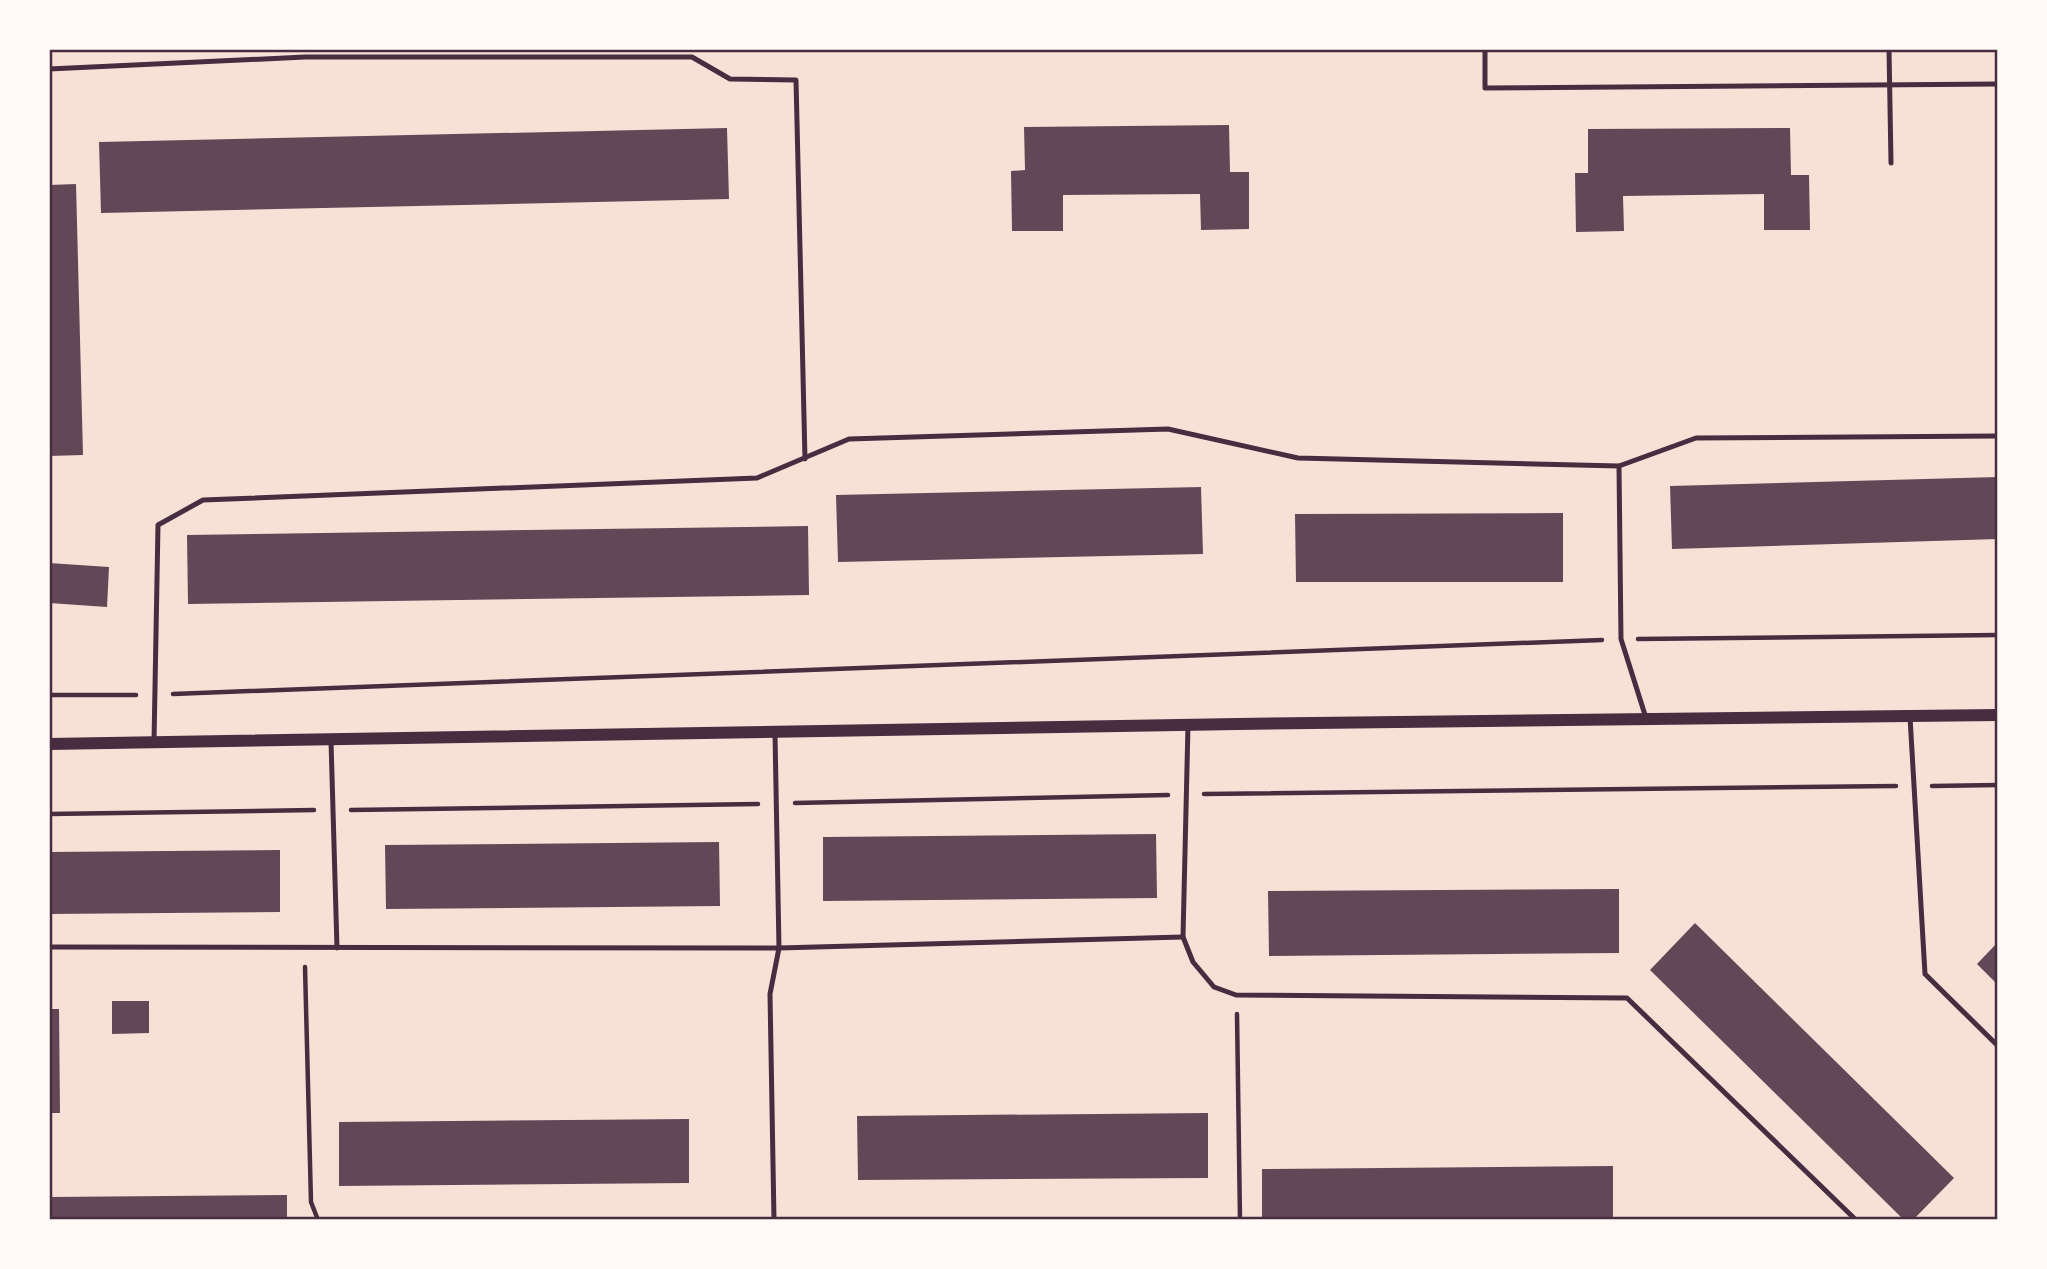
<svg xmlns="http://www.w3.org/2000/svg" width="2047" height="1269" viewBox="0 0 2047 1269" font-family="'Nunito Sans',sans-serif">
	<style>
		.building { fill: #644757 }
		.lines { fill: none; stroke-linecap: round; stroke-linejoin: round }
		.path { stroke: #4a2c40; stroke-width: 4.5 }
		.service { stroke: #4a2c40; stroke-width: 5 }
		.tertiary { stroke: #4a2c40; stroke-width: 12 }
		.neatline { fill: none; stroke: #4a2c40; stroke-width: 2.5 }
	</style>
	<rect width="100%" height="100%" fill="#f7e1d7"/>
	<g class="building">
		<polygon points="1229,125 1230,172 1249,172 1249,229 1201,230 1200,194 1063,195 1063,231 1012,231 1011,171 1025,170 1024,127"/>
		<polygon points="727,128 729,199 101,213 99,142"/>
		<polygon points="1790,128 1791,175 1809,175 1810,230 1764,230 1764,194 1623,196 1624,231 1576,232 1575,173 1588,173 1588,129"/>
		<polygon points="76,184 83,455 49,456 49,185"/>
		<polygon points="1998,477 1998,539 1672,549 1670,486"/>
		<polygon points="1201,487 1203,554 838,562 836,495"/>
		<polygon points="1563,513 1563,582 1296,582 1295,514"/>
		<polygon points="808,526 809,595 188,604 187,535"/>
		<polygon points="49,563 109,567 107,607 49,603"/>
		<polygon points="1156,834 1157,898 823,901 823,837"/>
		<polygon points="719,842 720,906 386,909 385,845"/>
		<polygon points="280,850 280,912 49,914 49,852"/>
		<polygon points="1619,889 1619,953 1269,956 1268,891"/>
		<polygon points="1695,923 1954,1178 1913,1220 1904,1220 1650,970"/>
		<polygon points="1998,942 1998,985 1977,964"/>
		<polygon points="112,1001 149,1001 149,1033 112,1034"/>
		<polygon points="49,1009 59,1009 60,1113 49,1113"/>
		<polygon points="1208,1113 1208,1178 858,1180 857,1116"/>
		<polygon points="689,1119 689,1183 339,1186 339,1122"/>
		<polygon points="1613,1166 1613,1220 1262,1220 1262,1169"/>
		<polygon points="287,1195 287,1220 49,1220 49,1197"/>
	</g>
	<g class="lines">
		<g class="path">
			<polyline points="1638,639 1998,635"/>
			<polyline points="173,694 1602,640"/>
			<polyline points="49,695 136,695"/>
			<polyline points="1932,786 1998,785"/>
			<polyline points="1204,794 1896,786"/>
			<polyline points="795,803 1168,795"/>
			<polyline points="351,810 758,804"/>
			<polyline points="49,814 314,810"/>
			<polyline points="305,967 311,1202 318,1220"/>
			<polyline points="1237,1014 1240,1220"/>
		</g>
		<g class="service">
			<polyline points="1485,49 1485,88 1998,84"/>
			<polyline points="1889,49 1891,163"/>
			<polyline points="49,69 305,57 692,57 730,79 796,80 805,459"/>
			<polyline points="1619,466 1621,639 1646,718"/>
			<polyline points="1910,717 1925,974 1998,1046"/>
			<polyline points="1188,725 1183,937 1193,962 1214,987 1236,995 1627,998 1856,1220"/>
			<polyline points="331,741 337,948"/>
			<polyline points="154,742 158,525 203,500 757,478 849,439 1168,429 1298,458 1619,466 1696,438 1998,436"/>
			<polyline points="49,947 779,948 1183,937"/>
			<polyline points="774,1220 770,994 779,948 775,734"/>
		</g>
		<polyline class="tertiary" points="49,744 1238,724 1998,715"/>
	</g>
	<rect width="2047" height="1269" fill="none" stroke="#fffaf5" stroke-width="102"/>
	<rect x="51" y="51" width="1945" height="1167" class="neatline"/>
</svg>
